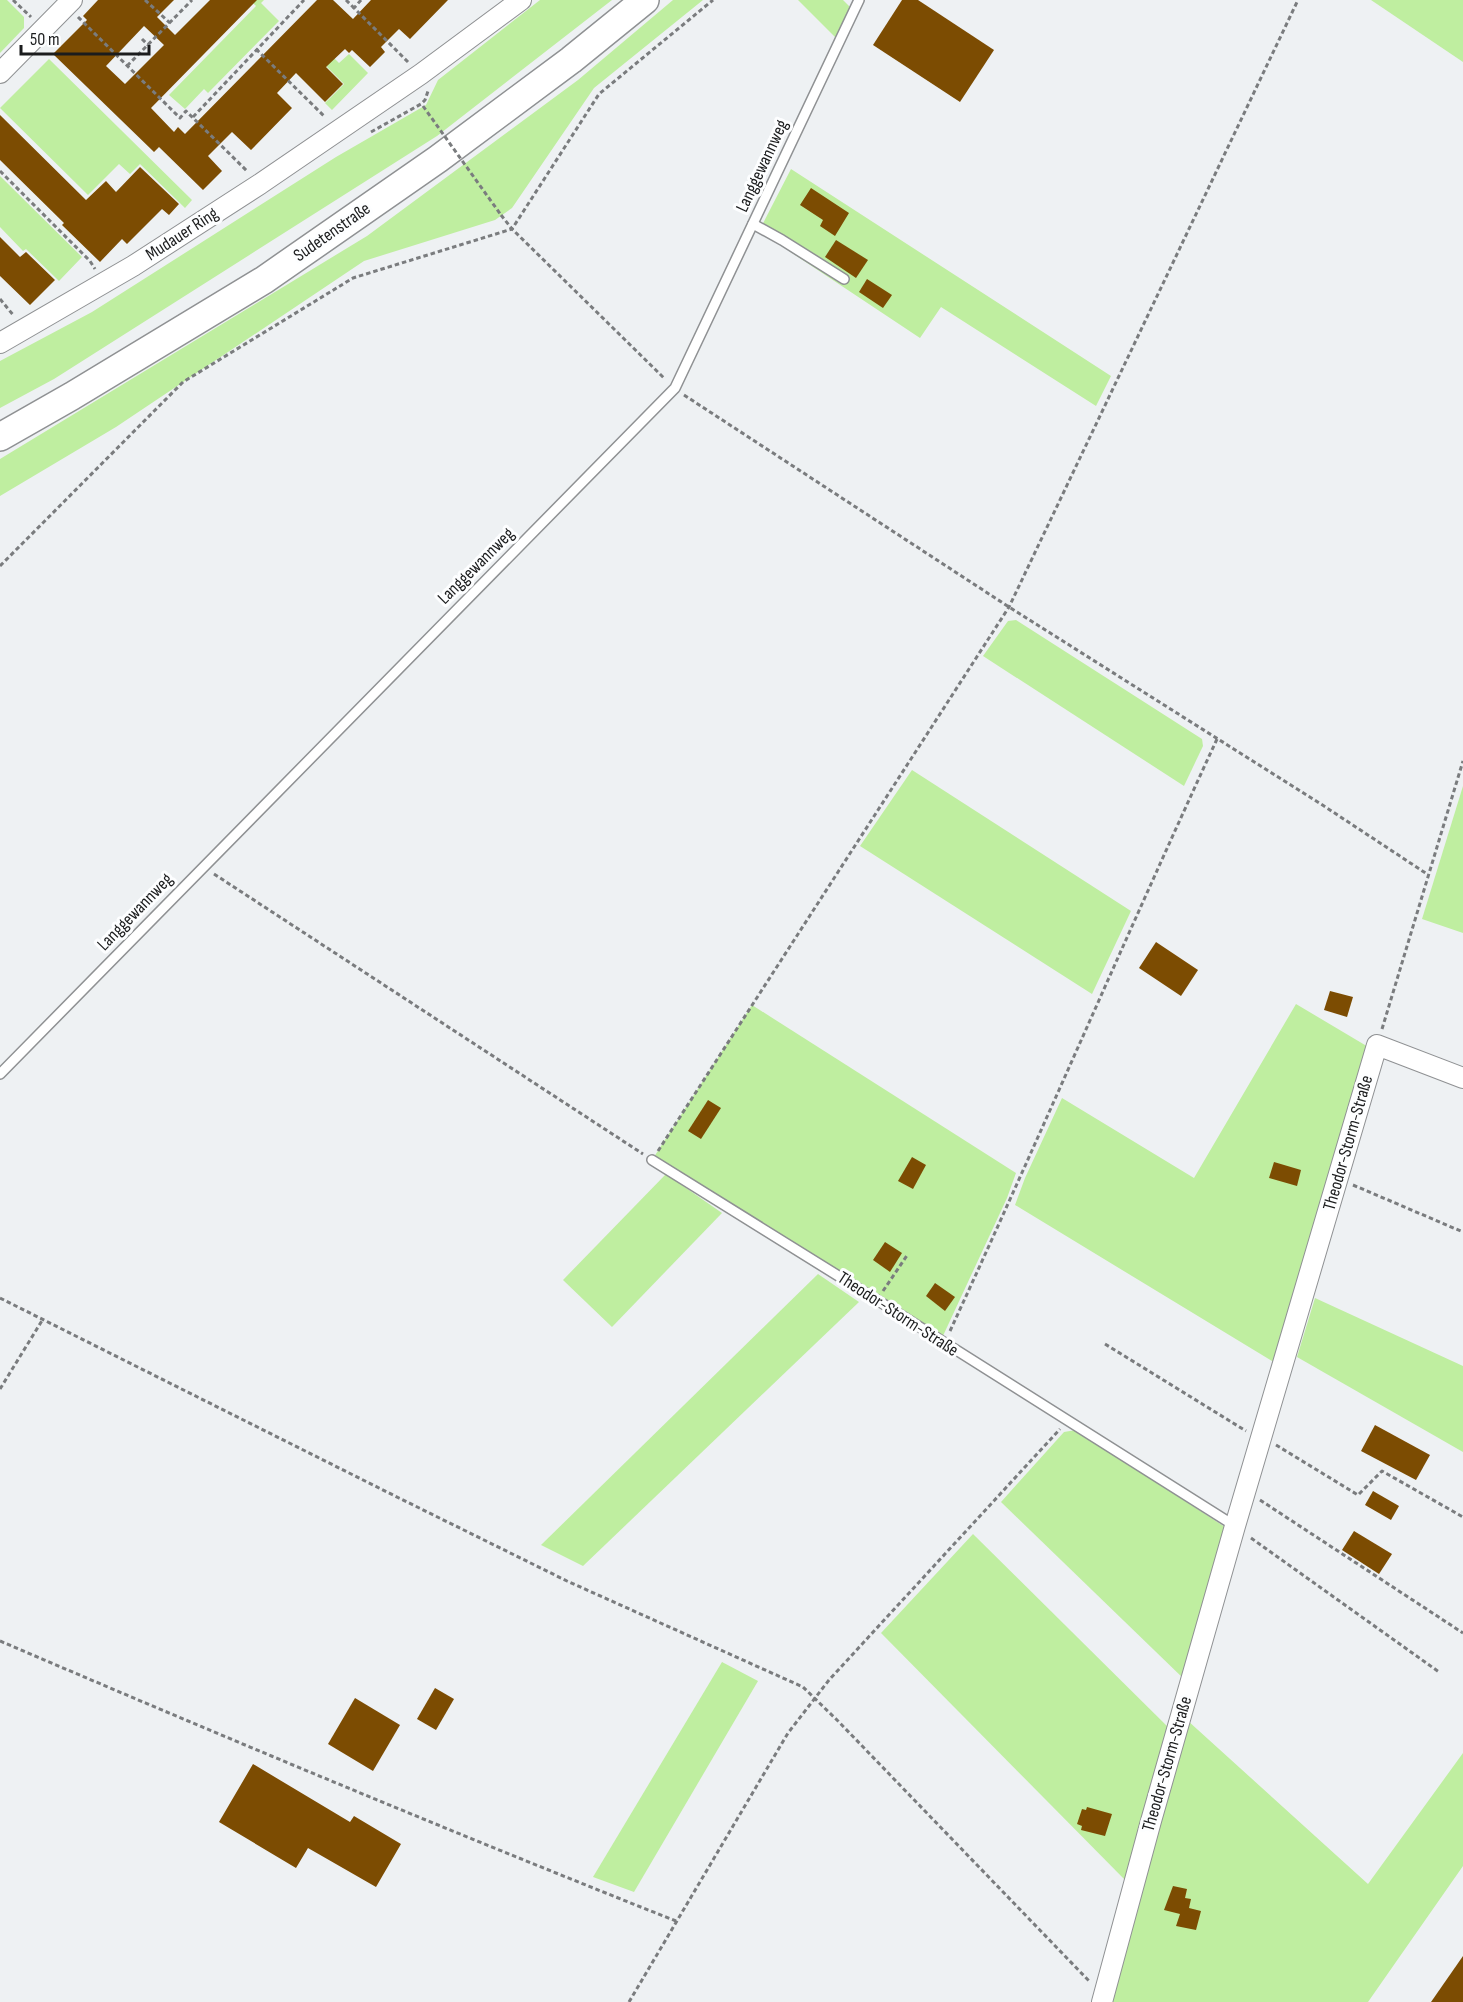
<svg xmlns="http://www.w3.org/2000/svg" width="1463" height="2002" viewBox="0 0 1463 2002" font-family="'Sofia Sans Condensed',sans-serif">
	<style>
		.green { fill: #bfeea0 }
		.building { fill: #7c4c02; fill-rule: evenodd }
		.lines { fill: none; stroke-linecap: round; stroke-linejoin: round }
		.service-casing { stroke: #8f9193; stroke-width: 12 }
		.minor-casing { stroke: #8f9193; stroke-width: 22 }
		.secondary-casing { stroke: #8f9193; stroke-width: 30 }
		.path { stroke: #7a7c7e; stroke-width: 3; stroke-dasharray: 4.5 3; stroke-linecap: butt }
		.service { stroke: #fff; stroke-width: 9 }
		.minor { stroke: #fff; stroke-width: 20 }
		.secondary { stroke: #fff; stroke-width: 27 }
		.path-bridge { stroke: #7a7c7e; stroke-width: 3; stroke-dasharray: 4.5 3; stroke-linecap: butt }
		.labels { text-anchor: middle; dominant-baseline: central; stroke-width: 6; stroke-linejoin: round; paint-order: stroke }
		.street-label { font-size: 18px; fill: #1b1c1d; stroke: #fdfeff }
	</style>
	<rect width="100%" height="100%" fill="#eef1f3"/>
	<g class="green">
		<polygon points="0,0 7,0 24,17 24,28 0,53"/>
		<polygon points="250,0 264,0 261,3 279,21 208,93 204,89 185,109 169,95 256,6"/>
		<polygon points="540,0 612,0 437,136 54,379 0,408 0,361 92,312 336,157 426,105 438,80"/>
		<polygon points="673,0 703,0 594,88 512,208 495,220 364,261 116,427 0,496 0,459 367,236 578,80"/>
		<polygon points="798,0 843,0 851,8 836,38"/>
		<polygon points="1371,0 1463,0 1463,62"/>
		<polygon points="323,47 339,63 349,54 368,73 332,110 325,103 344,84 315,55"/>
		<polygon points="49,59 192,200 185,208 140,164 130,174 119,164 88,195 0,108"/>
		<polygon points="791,169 1111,376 1096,406 941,307 920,338 759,231"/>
		<polygon points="0,176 82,257 59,281 26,249 23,251 0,227"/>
		<polygon points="1016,620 1202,739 1203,746 1184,786 983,656 1008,621"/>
		<polygon points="912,770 1131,911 1092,994 860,846"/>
		<polygon points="1463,786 1463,933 1422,919"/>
		<polygon points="1296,1004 1370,1048 1277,1364 1015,1205 1025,1178 1062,1098 1194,1178"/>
		<polygon points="752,1005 1016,1173 1007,1198 942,1338 652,1160"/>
		<polygon points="666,1174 722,1213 612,1327 563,1280"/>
		<polygon points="818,1274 859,1302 583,1566 541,1545"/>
		<polygon points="1315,1298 1463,1366 1463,1452 1297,1357"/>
		<polygon points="1076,1430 1225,1527 1185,1680 1001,1502 1064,1432"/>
		<polygon points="973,1534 1172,1731 1128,1883 881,1633"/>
		<polygon points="722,1662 758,1681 634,1892 593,1877"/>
		<polygon points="1187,1720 1368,1884 1463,1753 1463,1866 1368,2002 1108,2002"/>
	</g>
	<g class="building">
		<path d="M98,0H174L157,17L175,35L210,0H257L151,108L174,132L178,127L185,134L317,0H333L353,19L371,0H448L410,39L399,29L381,47L385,52L370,67L352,50L349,53L345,49L326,67L343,84L325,102L296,73L277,93L292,108L251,150L232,132L208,156L222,171L203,190L159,147L154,152L53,54L87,20L83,16ZM144,26L164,45L125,84L106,66Z"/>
		<polygon points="902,0 918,0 994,50 960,102 873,45"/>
		<polygon points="0,115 86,200 106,181 116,192 140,167 179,204 169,215 162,209 127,244 122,239 100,262 62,225 64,223 0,160"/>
		<polygon points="811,188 849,213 835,236 820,226 823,220 800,205"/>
		<polygon points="0,237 20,257 26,252 55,280 30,305 0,276"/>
		<polygon points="836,240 868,260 856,278 825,257"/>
		<polygon points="867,279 892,295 883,308 859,292"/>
		<polygon points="1156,942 1198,970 1181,996 1139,968"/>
		<polygon points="1330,991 1353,997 1347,1017 1324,1010"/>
		<polygon points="708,1100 721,1108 701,1139 688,1131"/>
		<polygon points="912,1157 926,1165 913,1189 898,1181"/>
		<polygon points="1274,1162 1301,1170 1297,1186 1269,1178"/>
		<polygon points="885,1242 902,1253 890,1272 873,1260"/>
		<polygon points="935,1283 955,1297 945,1311 926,1296"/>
		<polygon points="1375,1425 1430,1455 1416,1480 1361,1451"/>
		<polygon points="1373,1491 1399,1506 1391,1520 1365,1505"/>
		<polygon points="1354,1531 1392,1554 1379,1574 1342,1550"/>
		<polygon points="435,1688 454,1699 436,1730 417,1719"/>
		<polygon points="355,1698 400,1725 373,1771 328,1744"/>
		<polygon points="253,1764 350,1822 354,1816 401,1844 376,1887 308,1848 296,1868 219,1822"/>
		<polygon points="1087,1807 1112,1814 1105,1836 1081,1830 1082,1826 1077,1824 1082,1809 1086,1810"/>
		<polygon points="1173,1886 1187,1889 1185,1898 1191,1899 1189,1908 1201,1911 1196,1930 1176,1926 1180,1914 1164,1910"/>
		<polygon points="1463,1956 1463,2002 1431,2002"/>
	</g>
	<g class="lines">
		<defs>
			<g id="service">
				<polyline points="753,224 782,240 844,279"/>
				<polyline points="0,1074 675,388 859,0"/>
				<polyline points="652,1160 877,1300 1235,1526"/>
			</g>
			<g id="minor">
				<polyline points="0,73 72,0"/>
				<polyline points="0,343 133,266 260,184 421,74 521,0"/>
				<polyline points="1102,2002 1151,1821 1235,1526 1377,1045 1463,1078"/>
			</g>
			<polyline id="secondary" points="0,437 72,396 264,280 438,159 571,60 645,0"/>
		</defs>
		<use href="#service" class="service-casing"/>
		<use href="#minor" class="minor-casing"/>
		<use href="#secondary" class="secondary-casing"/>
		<g class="path">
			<polyline points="13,0 31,17"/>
			<polyline points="145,0 170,23"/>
			<polyline points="346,0 354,8"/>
			<polyline points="361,0 354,8 408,62"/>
			<polyline points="78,17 180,118 186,111 248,172"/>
			<polyline points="142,39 148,45"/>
			<polyline points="256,49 325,117"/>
			<polyline points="127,66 192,0"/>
			<polyline points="193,117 304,0"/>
			<polyline points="371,132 421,104 425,100 428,91"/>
			<polyline points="0,171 90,261 95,269"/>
			<polyline points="501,215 512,229 665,379"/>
			<polyline points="0,299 14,316"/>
			<polyline points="684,395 1009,607 1324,806 1427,874"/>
			<polyline points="0,566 183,382 353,278 512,229 599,94 713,0"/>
			<polyline points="214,874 643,1154"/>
			<polyline points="1382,1029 1463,761"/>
			<polyline points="658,1151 1009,607 1298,0"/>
			<polyline points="1353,1185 1463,1232"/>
			<polyline points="883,1291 908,1254"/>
			<polyline points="0,1298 399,1498 567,1581 803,1687 838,1721 1090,1982"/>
			<path d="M950,1331C1041,1134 1126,936 1217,739"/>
			<polyline points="1105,1344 1246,1431"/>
			<polyline points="0,1389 43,1319"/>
			<polyline points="1276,1445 1358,1495 1382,1471 1463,1517"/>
			<polyline points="1260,1500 1463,1633"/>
			<polyline points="1251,1538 1439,1672"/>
			<path d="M0,1641C224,1737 449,1831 676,1921"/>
			<polyline points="629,2002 788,1733 829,1680 1060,1429"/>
		</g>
		<use href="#service" class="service"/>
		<use href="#minor" class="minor"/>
		<use href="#secondary" class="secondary"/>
		<polyline class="path-bridge" points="423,106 501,215"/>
	</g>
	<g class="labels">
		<g class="street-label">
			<text transform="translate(762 166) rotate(-65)">Langgewannweg</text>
			<text transform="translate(332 232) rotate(-35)">Sudetenstraße</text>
			<text transform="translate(182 234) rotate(-33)">Mudauer Ring</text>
			<text transform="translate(476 566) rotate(-45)">Langgewannweg</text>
			<text transform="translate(135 912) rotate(-46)">Langgewannweg</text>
			<text transform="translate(1348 1143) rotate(-74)">Theodor-Storm-Straße</text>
			<text transform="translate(898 1314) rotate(33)">Theodor-Storm-Straße</text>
			<text transform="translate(1167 1764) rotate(-74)">Theodor-Storm-Straße</text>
		</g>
	</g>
	<path d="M21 45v9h128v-9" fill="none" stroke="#1b1c1d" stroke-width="3"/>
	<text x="30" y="45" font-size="18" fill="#1b1c1d" stroke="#fdfeff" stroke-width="4.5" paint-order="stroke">50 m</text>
</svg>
